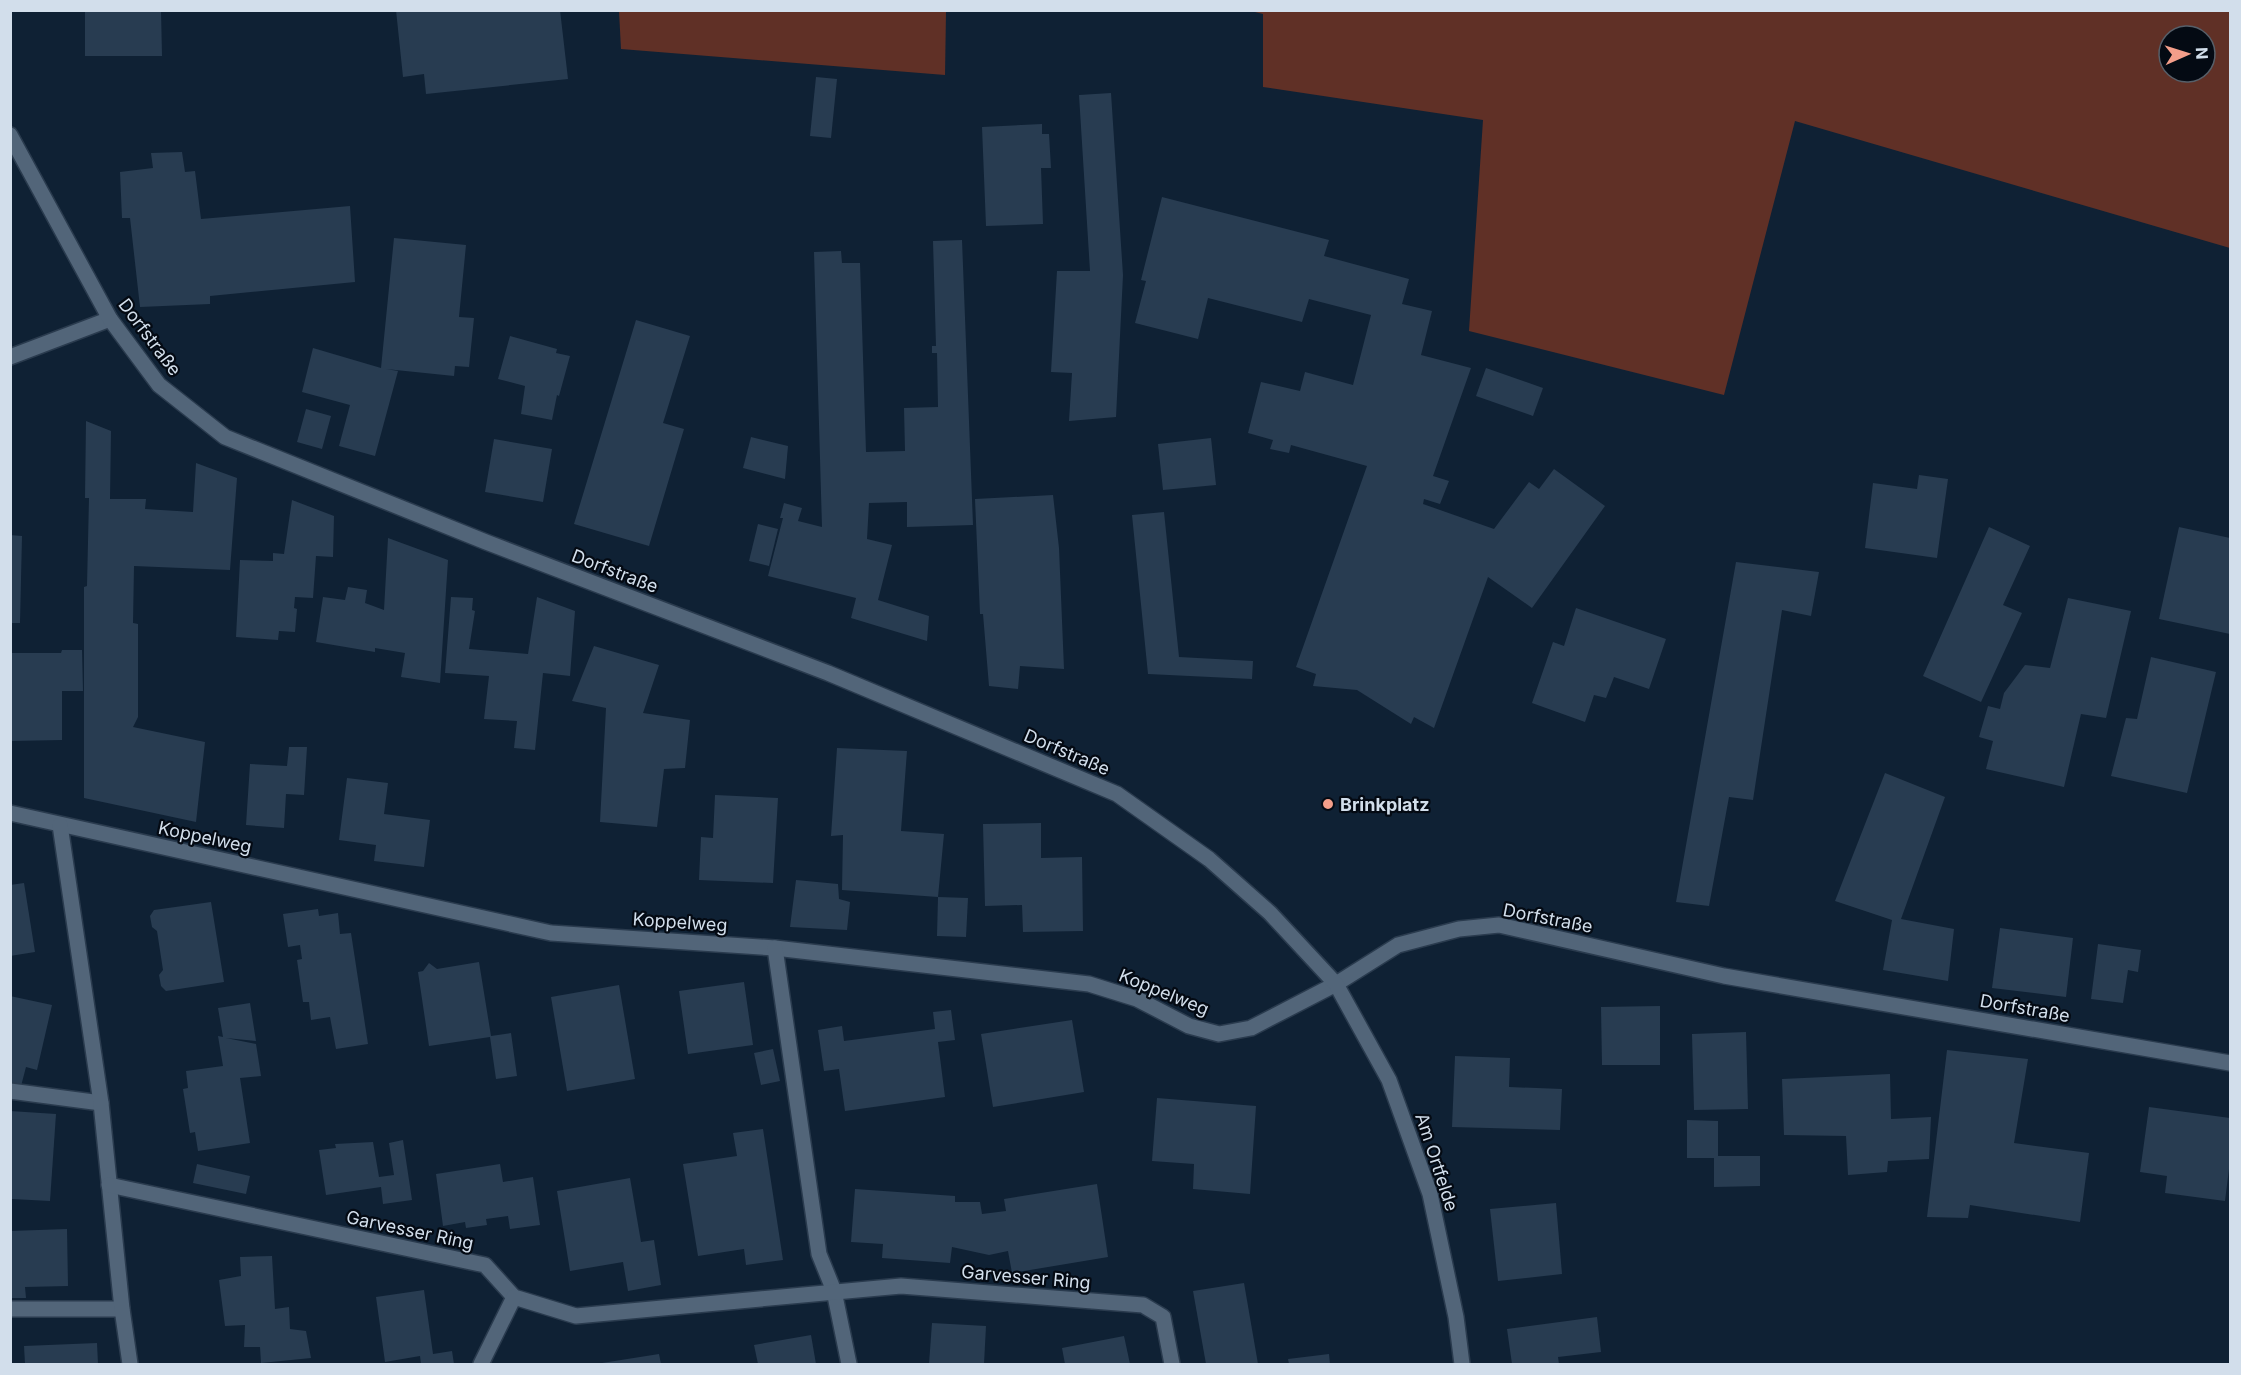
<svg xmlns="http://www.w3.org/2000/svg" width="2241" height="1375" viewBox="0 0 2241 1375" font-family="Inter,sans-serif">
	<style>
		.green { fill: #603026; fill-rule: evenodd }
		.building { fill: #283c51 }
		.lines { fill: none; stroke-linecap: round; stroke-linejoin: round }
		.service-casing { stroke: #2a3b4e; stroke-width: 18 }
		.minor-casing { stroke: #2a3b4e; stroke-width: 18 }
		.tertiary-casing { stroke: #2a3b4e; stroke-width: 18 }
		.service { stroke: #526579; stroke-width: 15 }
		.minor { stroke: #526579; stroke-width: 15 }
		.tertiary { stroke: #526579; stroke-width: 15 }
		.poi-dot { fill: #f49e8a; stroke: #040a13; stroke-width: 2 }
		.labels { text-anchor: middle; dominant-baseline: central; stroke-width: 4.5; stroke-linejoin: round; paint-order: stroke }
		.street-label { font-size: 18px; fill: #d2deeb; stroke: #040a13 }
		.poi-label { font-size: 18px; font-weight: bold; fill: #d2deeb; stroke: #040a13; text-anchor: start }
	</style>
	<rect width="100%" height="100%" fill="#0f2134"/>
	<g class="green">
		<polygon points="619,11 946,11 945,75 621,49"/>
		<path d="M1251,11H2230V248L1795,121L1724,395L1469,331L1483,120L1263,87V14ZM2169,36H2205V72H2169Z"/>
	</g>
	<g class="building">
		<polygon points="85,10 161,10 162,56 85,56"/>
		<polygon points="396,10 560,10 568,79 426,94 424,74 403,77"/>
		<polygon points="816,77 837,79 831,138 810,136"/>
		<polygon points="1111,93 1123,275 1116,417 1069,421 1072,373 1051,372 1057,271 1090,271 1079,95"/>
		<polygon points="1042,124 1042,134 1049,134 1051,168 1041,168 1043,224 986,226 982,127"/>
		<polygon points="182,152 185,172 195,171 201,219 350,206 355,282 210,296 210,304 140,307 130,218 122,218 120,172 153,168 151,153"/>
		<polygon points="1162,197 1329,240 1324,256 1409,279 1402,304 1432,311 1421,355 1471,368 1433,476 1449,481 1440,504 1424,499 1423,504 1494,529 1529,482 1539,489 1554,469 1605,506 1532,608 1488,577 1434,728 1414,717 1411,724 1357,690 1313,686 1316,674 1296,667 1367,466 1291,445 1289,453 1270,449 1273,440 1248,433 1261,382 1300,391 1305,372 1353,385 1371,315 1309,299 1302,322 1208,298 1198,339 1135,323 1146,281 1141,280"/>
		<polygon points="394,238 466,245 459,317 474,318 469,367 455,366 454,376 386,369 398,371 375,456 339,446 350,405 302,392 313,348 381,368"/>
		<polygon points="962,240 973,525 907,527 907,502 869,503 867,539 892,545 878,600 929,616 927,641 851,618 856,598 768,576 783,518 780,518 784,503 802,508 798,521 822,527 814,252 841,251 842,263 860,263 866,452 905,451 904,408 938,407 937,353 932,353 932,346 936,346 933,241"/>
		<polygon points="636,320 690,336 663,423 684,429 649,546 574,524"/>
		<polygon points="510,336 557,349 556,353 570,356 559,396 557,395 552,420 521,414 525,386 498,379"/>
		<polygon points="1486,368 1543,388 1533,416 1476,396"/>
		<polygon points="306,409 331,416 322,449 297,442"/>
		<polygon points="86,421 111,431 110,499 146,499 145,509 193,512 196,463 237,478 230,570 134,566 133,623 138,624 138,717 133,727 205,742 196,822 84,798 84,587 87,586 89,498 85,498"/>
		<polygon points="751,437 788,446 785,479 743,468"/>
		<polygon points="1211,438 1216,485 1163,490 1158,444"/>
		<polygon points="494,439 552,449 543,502 485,492"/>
		<polygon points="1919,475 1948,479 1937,558 1865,548 1873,483 1917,489"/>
		<polygon points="1053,495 1059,548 1064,669 1020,666 1018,689 989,686 983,614 980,614 975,499"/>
		<polygon points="292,500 334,516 333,557 316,556 313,598 295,597 294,608 297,609 295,632 279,631 278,640 236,637 240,560 273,561 273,553 284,554"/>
		<polygon points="1164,512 1179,657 1253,661 1252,679 1148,674 1132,515"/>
		<polygon points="758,524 778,529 769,566 749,561"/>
		<polygon points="1989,527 2030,546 2003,605 2022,613 1981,702 1923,676"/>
		<polygon points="2179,527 2230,538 2230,634 2159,619"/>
		<polygon points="10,535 22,536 20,623 10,623"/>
		<polygon points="388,538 448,560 440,683 401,677 405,653 375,648 375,652 316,642 323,597 345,600 348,587 367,590 365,603 384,610"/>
		<polygon points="1736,562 1819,572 1811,616 1782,610 1753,800 1729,797 1709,906 1676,902"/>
		<polygon points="451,597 473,598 472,610 475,611 469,649 528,654 537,597 575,611 570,676 543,673 535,750 514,748 517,721 484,719 489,676 445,673"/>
		<polygon points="2068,598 2131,611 2106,718 2081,714 2064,787 1986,769 1993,741 1979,737 1988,706 2000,709 2004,693 2025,665 2050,668"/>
		<polygon points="1576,608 1666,639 1649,689 1614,677 1606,698 1594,695 1585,722 1532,703 1553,642 1564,646"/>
		<polygon points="594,646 659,665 643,713 690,720 685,768 664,769 657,827 600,822 606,708 572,701"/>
		<polygon points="62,650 82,650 83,691 62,691 62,740 10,741 10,653 61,653"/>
		<polygon points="2151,657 2216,672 2187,793 2111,776 2126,718 2137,719"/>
		<polygon points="289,747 307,747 304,795 286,794 284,828 246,825 250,764 287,766"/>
		<polygon points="837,748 907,751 901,831 944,834 938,897 842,890 843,835 831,836"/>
		<polygon points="1885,773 1945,797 1901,919 1954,929 1948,981 1883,970 1892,920 1835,901"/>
		<polygon points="347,778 388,783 384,814 430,820 424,867 374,861 376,845 339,840"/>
		<polygon points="715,795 778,798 773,883 699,880 701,837 713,838"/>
		<polygon points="1041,823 1041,858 1082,857 1083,931 1023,932 1022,905 985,906 983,824"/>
		<polygon points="796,880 838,884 839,899 850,902 847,930 790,927"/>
		<polygon points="24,883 35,952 10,956 10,885"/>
		<polygon points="938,897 968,898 966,937 937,936"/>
		<polygon points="211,902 224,982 166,991 161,986 159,975 163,970 157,931 152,927 150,916 154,910"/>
		<polygon points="318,909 319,916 338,913 340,934 351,933 368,1044 336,1049 330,1017 311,1020 309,1002 303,1002 297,960 302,959 300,945 288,947 283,914"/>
		<polygon points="2000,928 2073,938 2066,997 1992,988"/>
		<polygon points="2098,944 2141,950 2138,972 2128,970 2123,1003 2091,999"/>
		<polygon points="479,962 491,1036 511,1033 517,1076 496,1079 490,1037 429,1046 418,972 423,971 429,963 437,969"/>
		<polygon points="744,982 753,1045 688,1054 679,991"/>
		<polygon points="619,985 635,1079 567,1091 551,997"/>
		<polygon points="10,996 52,1005 37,1070 26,1067 20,1090 10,1088"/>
		<polygon points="250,1003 256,1041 226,1038 256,1044 261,1076 240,1078 250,1143 198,1151 195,1132 190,1133 183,1089 188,1088 186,1071 223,1066 218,1036 223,1037 218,1008"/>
		<polygon points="1660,1006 1660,1065 1602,1065 1601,1007"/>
		<polygon points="951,1010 955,1040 938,1042 945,1097 845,1111 839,1069 824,1071 818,1030 842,1026 844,1041 935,1029 933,1012"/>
		<polygon points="1072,1020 1084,1092 993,1107 981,1034"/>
		<polygon points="1746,1032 1748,1109 1694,1110 1692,1034"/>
		<polygon points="773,1049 780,1081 761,1085 754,1053"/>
		<polygon points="1947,1050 2028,1059 2014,1143 2089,1153 2080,1222 1970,1205 1968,1218 1927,1217"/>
		<polygon points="1455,1056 1510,1058 1509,1087 1562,1089 1560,1130 1452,1127"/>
		<polygon points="1890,1074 1891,1119 1931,1117 1929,1159 1888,1161 1887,1172 1848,1175 1846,1136 1784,1135 1782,1079"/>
		<polygon points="1157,1098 1256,1106 1250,1194 1193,1189 1194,1164 1152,1161"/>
		<polygon points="2149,1107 2230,1118 2230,1161 2225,1201 2165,1193 2167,1176 2140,1172"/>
		<polygon points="10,1111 56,1114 50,1201 12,1199"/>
		<polygon points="1687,1120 1718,1121 1718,1156 1760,1156 1760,1186 1714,1187 1714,1158 1687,1158"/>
		<polygon points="763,1129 783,1260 746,1265 744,1249 698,1256 683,1164 737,1156 733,1133"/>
		<polygon points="403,1140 412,1200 383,1204 381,1187 326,1195 319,1150 336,1148 335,1144 373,1142 379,1177 394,1175 389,1143"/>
		<polygon points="197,1164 250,1176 246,1194 193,1183"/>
		<polygon points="500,1164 503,1182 533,1177 540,1225 510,1229 508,1216 486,1219 487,1225 466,1228 465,1222 443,1226 436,1174"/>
		<polygon points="630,1178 641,1242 654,1240 661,1285 628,1291 623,1262 570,1271 557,1191"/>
		<polygon points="1097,1184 1108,1257 1012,1273 1008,1251 989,1255 952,1247 950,1263 882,1258 883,1244 851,1242 855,1189 955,1196 955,1202 980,1202 982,1214 1006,1211 1004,1199"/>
		<polygon points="1556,1203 1562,1274 1498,1281 1490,1209"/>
		<polygon points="67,1229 68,1286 25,1287 26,1298 10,1298 10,1231"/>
		<polygon points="272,1256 275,1309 289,1307 290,1329 306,1331 311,1358 261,1363 260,1347 244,1347 245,1325 225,1326 219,1280 241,1276 240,1257"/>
		<polygon points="1244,1283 1258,1364 1206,1364 1193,1291"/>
		<polygon points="424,1290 433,1354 452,1351 454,1364 421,1364 420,1356 385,1362 376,1297"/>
		<polygon points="1597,1317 1601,1352 1558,1357 1559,1364 1512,1364 1507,1329"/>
		<polygon points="932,1323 986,1326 984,1364 929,1364"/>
		<polygon points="811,1335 816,1364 758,1364 754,1345"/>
		<polygon points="1124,1336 1130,1364 1065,1364 1062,1348"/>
		<polygon points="97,1343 98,1364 25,1364 24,1346"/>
		<polygon points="659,1354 661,1364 602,1364 602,1363"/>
		<polygon points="1329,1354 1330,1364 1289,1364 1288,1359"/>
	</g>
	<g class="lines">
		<defs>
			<g id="service">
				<polyline points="10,1091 101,1103"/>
				<polyline points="10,1309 122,1309"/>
			</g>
			<g id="minor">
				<polyline points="10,357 110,319"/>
				<polyline points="10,813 551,933 775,948 1089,984 1137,999 1189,1026 1219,1034 1251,1028 1336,984 1398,945 1459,929 1499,925 1724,976 2230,1063"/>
				<polyline points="60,825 101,1103 122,1309 130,1364"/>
				<polyline points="775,948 819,1254 834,1291 849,1364"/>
				<polyline points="109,1185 485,1265 514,1297 576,1316 901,1286 1143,1305 1163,1317 1172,1364"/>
				<polyline points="481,1364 514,1297"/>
			</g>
			<polyline id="tertiary" points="10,135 110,319 159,385 225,437 486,542 828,673 1117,794 1209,859 1270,913 1336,984 1389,1080 1430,1194 1456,1317 1462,1364"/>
		</defs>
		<use href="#service" class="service-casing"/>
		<use href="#minor" class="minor-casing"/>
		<use href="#tertiary" class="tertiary-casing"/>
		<use href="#service" class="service"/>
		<use href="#minor" class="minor"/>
		<use href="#tertiary" class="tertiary"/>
	</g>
	<circle class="poi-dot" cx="1328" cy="804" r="6"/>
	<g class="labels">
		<g class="street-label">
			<text transform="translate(150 337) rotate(53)">Dorfstraße</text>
			<text transform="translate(615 571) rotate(21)">Dorfstraße</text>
			<text transform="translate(1067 752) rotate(23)">Dorfstraße</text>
			<text transform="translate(205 837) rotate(12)">Koppelweg</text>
			<text transform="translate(1548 918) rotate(11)">Dorfstraße</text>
			<text transform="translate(680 922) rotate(4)">Koppelweg</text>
			<text transform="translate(1164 992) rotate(22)">Koppelweg</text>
			<text transform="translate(2025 1008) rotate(10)">Dorfstraße</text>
			<text transform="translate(1437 1162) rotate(72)">Am Ortfelde</text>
			<text transform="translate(410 1230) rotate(12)">Garvesser Ring</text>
			<text transform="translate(1026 1277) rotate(5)">Garvesser Ring</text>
		</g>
		<g class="poi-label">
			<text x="1340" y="804">Brinkplatz</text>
		</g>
	</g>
	<rect width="2241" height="1375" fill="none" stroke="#d2deeb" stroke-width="24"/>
	<g transform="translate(2187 54) rotate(87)"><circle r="28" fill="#040a13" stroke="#565f69" stroke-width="1.5"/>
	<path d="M0-4.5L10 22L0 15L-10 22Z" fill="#f49e8a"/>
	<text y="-9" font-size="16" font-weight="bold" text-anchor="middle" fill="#d2deeb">N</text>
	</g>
</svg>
